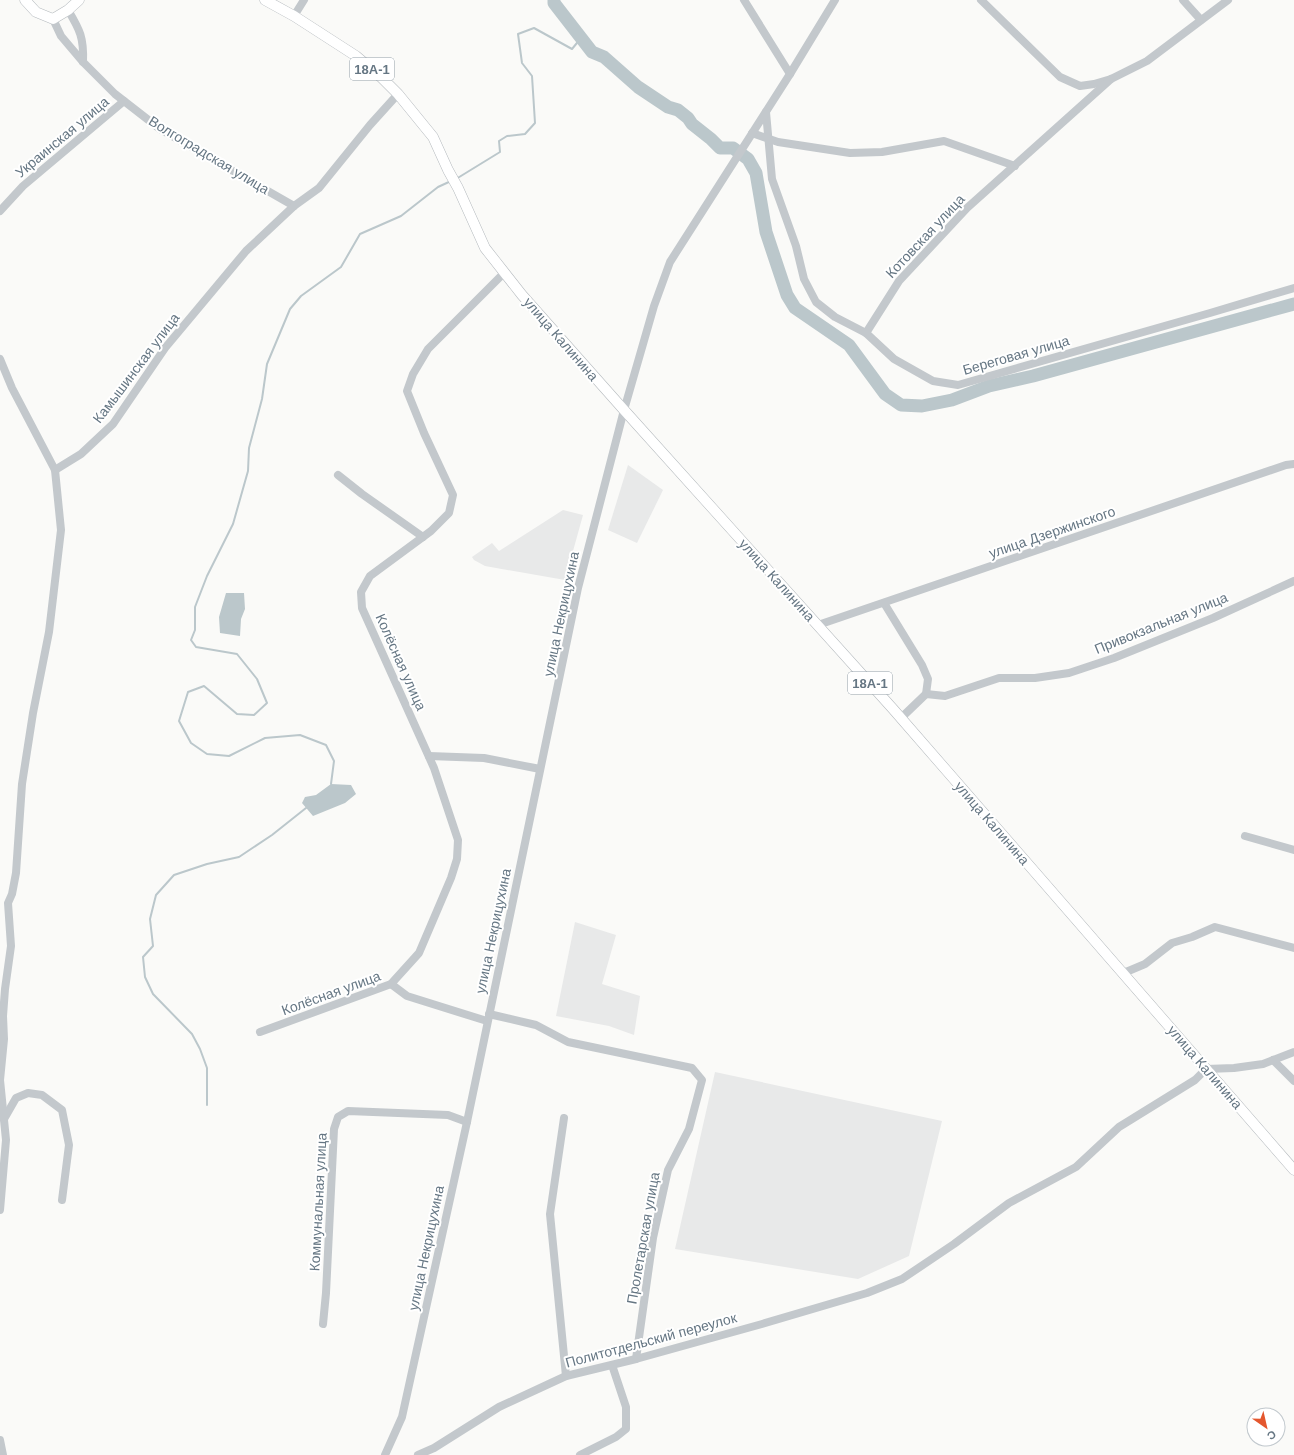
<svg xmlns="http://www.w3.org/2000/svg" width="1294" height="1455" viewBox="0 0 1294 1455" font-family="Helvetica,sans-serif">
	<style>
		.built { fill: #e8e9e9 }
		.water { fill: #bbc7cb }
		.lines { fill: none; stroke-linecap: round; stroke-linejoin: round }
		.stream { stroke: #bbc7cb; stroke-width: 2 }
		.river { stroke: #bbc7cb; stroke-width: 13 }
		.major-casing { stroke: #b5babe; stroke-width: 11 }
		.minor { stroke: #c3c8cc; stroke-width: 8 }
		.major { stroke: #fff; stroke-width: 10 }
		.labels { text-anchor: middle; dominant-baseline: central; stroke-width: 4; stroke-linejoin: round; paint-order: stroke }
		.shield { fill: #fff; stroke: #939fa8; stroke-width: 1 }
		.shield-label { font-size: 13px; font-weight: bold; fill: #657683 }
		.street-label { font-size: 14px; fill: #657683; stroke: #fff }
	</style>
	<rect width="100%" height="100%" fill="#fafaf8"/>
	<g class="built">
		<polygon points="628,465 663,490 637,543 608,530"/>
		<polygon points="563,510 583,515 565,580 485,566 474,560 472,557 492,543 499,551"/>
		<polygon points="575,922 616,935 602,984 640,996 634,1035 609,1026 556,1016"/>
		<polygon points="715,1072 942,1121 909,1256 858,1279 675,1249"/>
	</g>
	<g class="water">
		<polygon points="226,593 244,593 245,609 241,619 240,636 220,633 219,617"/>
		<polygon points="331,784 351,785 356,794 345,803 313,816 302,803 305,797 316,795"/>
	</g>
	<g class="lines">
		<g class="stream">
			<polyline points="456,179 500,152 499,141 507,136 525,134 535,123 532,76 522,63 518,34 534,28 572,49 581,38"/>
			<polyline points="331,784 334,761 326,745 300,735 265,738 229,756 207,754 191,743 179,721 188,692 204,686 237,714 254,715 267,703 257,679 237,654 196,647 191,640 195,630 195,607 207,576 233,524 248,471 249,448 262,399 267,364 290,309 301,296 341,267 360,234 401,216 438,187 451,181"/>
			<polyline points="207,1105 207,1068 200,1049 192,1034 153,994 145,977 143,957 153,946 150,919 156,895 174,875 207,864 239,857 272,835 306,808"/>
		</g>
		<polyline class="river" points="554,0 554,3 592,52 604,57 638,87 668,107 678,110 688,118 692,124 711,139 720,148 733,148 748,159 756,173 766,232 787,295 795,308 849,345 885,394 901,405 922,406 952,400 989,386 1033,376 1294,304"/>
		<defs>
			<g id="major">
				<polyline points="25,0 36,12 53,19 68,10 79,0"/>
				<polyline points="265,0 294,16 356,56 382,78 398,94 433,137 448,170 458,188 485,248 522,295 624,410 893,709 1294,1170"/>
			</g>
		</defs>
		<use href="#major" class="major-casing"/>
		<g class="minor">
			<polyline points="744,0 790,74"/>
			<polyline points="981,0 1060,77 1080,86 1094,84 1111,79 1147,61 1228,0"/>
			<polyline points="1183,0 1201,20"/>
			<path d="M68,10C80,30 84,38 83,62"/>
			<polyline points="294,16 304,0"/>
			<polyline points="53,19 61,36 83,62 115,94 160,129 294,206"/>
			<polyline points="766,112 772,179 796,246 804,279 816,302 835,317 866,333 894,359 933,381 958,385 1210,313 1294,288"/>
			<polyline points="752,133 778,142 850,153 882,152 944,141 1015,166"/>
			<polyline points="0,211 23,186 124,101"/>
			<polyline points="866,333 899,281 967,208 1111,79"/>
			<polyline points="0,359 12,388 55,470 61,530 49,632 33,713 22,784 16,873 12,894 8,903 11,946 5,989 3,1016 4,1039 0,1080 6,1140 0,1210"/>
			<polyline points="55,470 81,454 113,424 165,348 246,251 294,206 319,188 370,125 398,94"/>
			<polyline points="338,475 362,494 423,537"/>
			<polyline points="884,603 922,665 928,679 926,694 901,718"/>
			<polyline points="818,625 1286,465 1294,464"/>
			<polyline points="926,694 945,696 999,678 1035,678 1069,673 1114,658 1213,618 1294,581"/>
			<polyline points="429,756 484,758 540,769"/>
			<polyline points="1245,836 1294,850"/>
			<polyline points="1121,971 1126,972 1145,964 1172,943 1192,937 1215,927 1294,948"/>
			<polyline points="391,984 407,996 487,1021"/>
			<polyline points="489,1014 536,1025 568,1042 692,1068 702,1080 689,1129 668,1170 653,1238 636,1359"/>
			<polyline points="260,1032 391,984 419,953 451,878 457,859 458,840 434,768 362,608 361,592 370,576 431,531 449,513 453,495 424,433 407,391 413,374 428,349 504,273"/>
			<polyline points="1273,1060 1294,1081"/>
			<polyline points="564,1118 550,1214 566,1376"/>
			<polyline points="4,1119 16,1098 28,1093 42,1095 62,1110 69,1145 62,1200"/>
			<polyline points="323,1324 326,1293 334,1129 338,1117 348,1111 448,1115 467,1122"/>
			<polyline points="0,1440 3,1455"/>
			<polyline points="385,1455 402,1417 467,1122 578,588 624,410 654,306 670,262 790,74 835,0"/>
			<polyline points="418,1455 434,1448 499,1407 566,1376 636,1359 762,1324 867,1293 902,1279 954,1244 1009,1203 1076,1167 1119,1127 1195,1080 1206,1069 1234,1068 1263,1064 1294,1052"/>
			<polyline points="580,1455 616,1437 626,1429 626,1407 612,1365"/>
		</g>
		<use href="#major" class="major"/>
	</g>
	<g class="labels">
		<g class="shield">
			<rect x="350" y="58" width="44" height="22" rx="3"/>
			<rect x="848" y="672" width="44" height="22" rx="3"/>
		</g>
		<g class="shield-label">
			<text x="372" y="69">18А-1</text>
			<text x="870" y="683">18А-1</text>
		</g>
		<g class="street-label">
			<text transform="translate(62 137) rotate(-40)">Украинская улица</text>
			<text transform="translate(209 155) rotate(31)">Волгоградская улица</text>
			<text transform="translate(925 236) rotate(-47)">Котовская улица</text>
			<text transform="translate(561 339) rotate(49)">улица Калинина</text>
			<text transform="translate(1016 355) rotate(-16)">Береговая улица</text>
			<text transform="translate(136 368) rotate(-53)">Камышинская улица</text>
			<text transform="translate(1052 532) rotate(-19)">улица Дзержинского</text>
			<text transform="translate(777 580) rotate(48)">улица Калинина</text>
			<text transform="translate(561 614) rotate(-78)">улица Некрицухина</text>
			<text transform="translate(1161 623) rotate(-22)">Привокзальная улица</text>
			<text transform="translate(401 662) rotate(66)">Колёсная улица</text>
			<text transform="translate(992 823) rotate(49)">улица Калинина</text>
			<text transform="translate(493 931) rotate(-78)">улица Некрицухина</text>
			<text transform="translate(331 993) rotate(-20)">Колёсная улица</text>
			<text transform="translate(1205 1067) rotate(49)">улица Калинина</text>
			<text transform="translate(318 1202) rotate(-87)">Коммунальная улица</text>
			<text transform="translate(643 1238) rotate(-80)">Пролетарская улица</text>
			<text transform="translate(426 1248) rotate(-78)">улица Некрицухина</text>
			<text transform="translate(651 1340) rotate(-15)">Политотдельский переулок</text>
		</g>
	</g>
	<g transform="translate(1266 1427) rotate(146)"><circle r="19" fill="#ffffff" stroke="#c1c8cd"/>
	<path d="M0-3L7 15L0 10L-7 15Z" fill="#e4572e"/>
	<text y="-6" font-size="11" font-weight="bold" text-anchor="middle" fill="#657683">С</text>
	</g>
</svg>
